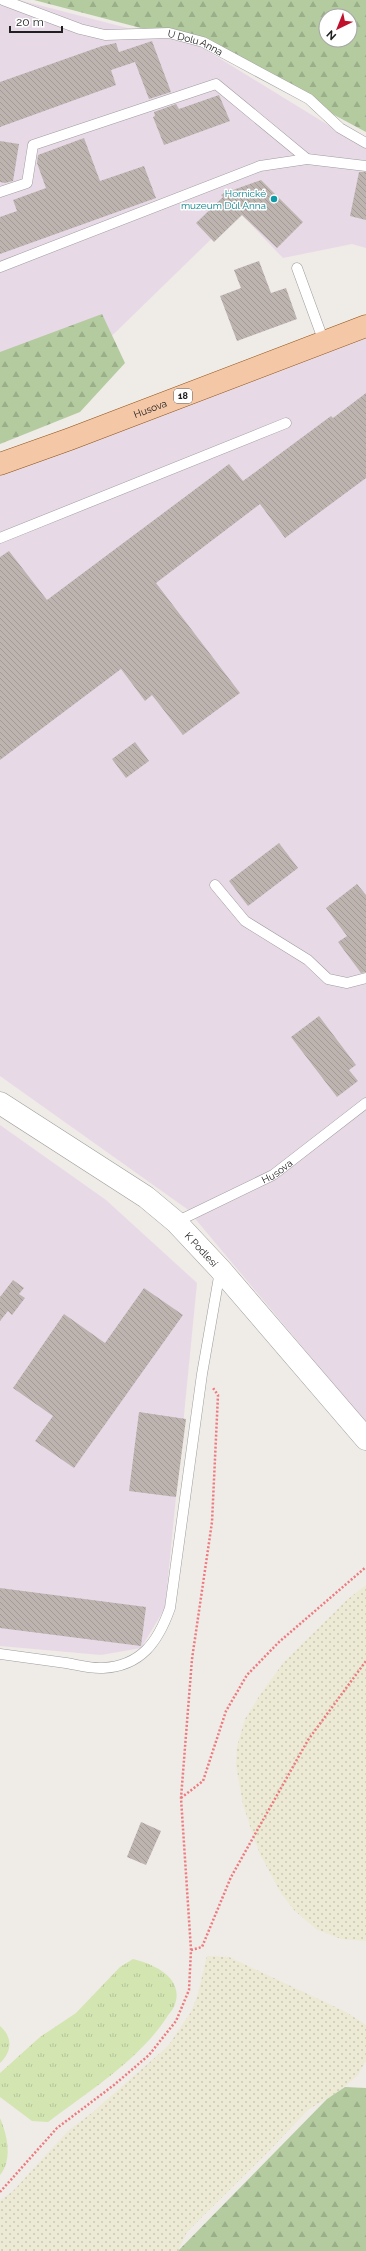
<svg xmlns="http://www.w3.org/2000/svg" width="366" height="2251" viewBox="0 0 366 2251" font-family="Raleway,sans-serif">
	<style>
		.industrial { fill: #e8d9e7 }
		.farmland { fill: url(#farmland-dots) }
		.grass { fill: url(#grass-tufts) }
		.forest { fill: url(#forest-firs); fill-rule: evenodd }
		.building { fill: url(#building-back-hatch) }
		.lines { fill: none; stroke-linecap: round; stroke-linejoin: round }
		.service-casing { stroke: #9d9d9d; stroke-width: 11 }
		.tertiary-casing { stroke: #9d9d9d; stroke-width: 23 }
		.primary-casing { stroke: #8f4f0d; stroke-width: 23 }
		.path { stroke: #ee797f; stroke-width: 2.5; stroke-dasharray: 2 2; stroke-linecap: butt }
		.service { stroke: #fff; stroke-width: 10 }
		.tertiary { stroke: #fff; stroke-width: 22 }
		.primary { stroke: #f4c7a7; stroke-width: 22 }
		.culture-dot { fill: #0f9aa8; stroke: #fff; stroke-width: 1.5 }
		.labels { text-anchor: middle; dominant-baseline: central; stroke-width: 3; stroke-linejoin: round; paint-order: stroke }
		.shield { fill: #fff; stroke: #636363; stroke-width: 1 }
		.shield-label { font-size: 9px; font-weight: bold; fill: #202020 }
		.street-label { font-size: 10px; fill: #202020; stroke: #fff }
		.culture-label { font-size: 10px; fill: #0d838f; stroke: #fff; text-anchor: end }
	</style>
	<defs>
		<pattern id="farmland-dots" width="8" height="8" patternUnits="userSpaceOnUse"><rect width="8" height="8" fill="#ecead4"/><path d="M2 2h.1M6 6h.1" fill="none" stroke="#cac8b6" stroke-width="1.8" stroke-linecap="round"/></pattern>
		<pattern id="grass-tufts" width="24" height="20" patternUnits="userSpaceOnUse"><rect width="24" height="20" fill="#d3e5b1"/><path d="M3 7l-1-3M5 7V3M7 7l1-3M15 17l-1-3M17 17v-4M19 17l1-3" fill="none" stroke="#b5c498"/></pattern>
		<pattern id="forest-firs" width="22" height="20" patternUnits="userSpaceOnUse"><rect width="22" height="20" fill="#b3cb9f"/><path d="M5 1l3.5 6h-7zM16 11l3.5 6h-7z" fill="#9aae89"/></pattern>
		<pattern id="building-back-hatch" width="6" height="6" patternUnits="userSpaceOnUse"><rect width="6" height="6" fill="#bdb4b0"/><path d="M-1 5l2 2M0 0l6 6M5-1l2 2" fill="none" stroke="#a29a97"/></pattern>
	</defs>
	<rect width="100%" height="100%" fill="#efebe7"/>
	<g class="industrial">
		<polygon points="0,0 19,0 201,47 351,139 366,145 366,248 352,244 283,258 239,212 85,362 0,401"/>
		<polygon points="366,327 366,1423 187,1209 0,1076 0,466"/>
		<polygon points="0,1125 106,1200 197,1283 165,1608 141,1648 101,1655 0,1646"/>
	</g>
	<g class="farmland">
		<polygon points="366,1585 366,1941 341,1939 316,1929 294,1910 281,1893 260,1854 251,1829 243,1804 236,1765 237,1747 245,1719 260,1695 284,1662 348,1599"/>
		<polygon points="207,1956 229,1957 346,2012 366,2025 366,2060 358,2075 338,2092 309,2109 269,2151 187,2232 178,2251 0,2251 0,2201 14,2190 68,2131 93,2112 168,2046 191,2012 198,1994"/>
	</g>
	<g class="grass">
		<path d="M133,1959C154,1964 184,1978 175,2004C174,2009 169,2013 167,2017C138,2061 89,2091 48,2122L32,2121L0,2097V2073L40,2037L76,2013L120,1967Z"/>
		<path d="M0,2026C13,2037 12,2052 0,2063Z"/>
		<path d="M0,2118C7,2135 13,2159 0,2175Z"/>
	</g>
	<g class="forest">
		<path d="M34,0H366V132L202,44ZM326,16H350V40H326Z"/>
		<polygon points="102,314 125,363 80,412 0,444 0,352"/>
		<polygon points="345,2087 366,2088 366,2251 178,2251 327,2099"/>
	</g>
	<g class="building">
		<polygon points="152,41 171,92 149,99 135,62 111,70 116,85 0,127 0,82 102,46 116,43 119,52"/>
		<polygon points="219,95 230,121 164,145 153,117 155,116 154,112 176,104 179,109"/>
		<polygon points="84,138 100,181 144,166 156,198 0,254 0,217 17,211 13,200 46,188 37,163 38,155"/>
		<polygon points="0,141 19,144 13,181 5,183 0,182"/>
		<polygon points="359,172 366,172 366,220 350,216"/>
		<polygon points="261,180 303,222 277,248 242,215 214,242 196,223 223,197 221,195 232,188 233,190"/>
		<polygon points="259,261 271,293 286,288 297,319 237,341 220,296 241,288 234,270"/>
		<polygon points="366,393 366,478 285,538 260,504 156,583 240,693 183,735 152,695 145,701 121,669 0,760 0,557 9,551 47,600 229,464 243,481 331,416 333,418"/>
		<polygon points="135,742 149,761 126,778 112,759"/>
		<polygon points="279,843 298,868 248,906 229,881"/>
		<polygon points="357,884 366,895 366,972 361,973 338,942 347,936 326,908"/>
		<polygon points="319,1016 356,1065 349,1070 358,1081 337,1097 291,1037"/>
		<polygon points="13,1280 24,1288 19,1294 25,1298 12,1315 8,1311 0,1321 0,1297"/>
		<polygon points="144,1288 183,1315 74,1468 35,1441 53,1416 13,1388 64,1314 105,1343"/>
		<polygon points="139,1412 186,1419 176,1497 129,1491"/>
		<polygon points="0,1588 146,1607 141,1646 0,1628"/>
		<polygon points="141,1822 161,1831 146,1865 127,1857"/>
	</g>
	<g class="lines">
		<defs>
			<g id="service">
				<path id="s1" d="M3,0L80,29L105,35L169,33L203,42L309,99L340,128L366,143"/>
				<polyline points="0,192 27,183 33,145 216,84 307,159"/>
				<polyline points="0,267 260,166 307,159 366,166"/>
				<polyline points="297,268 324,342"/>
				<polyline points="0,538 286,423"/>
				<polyline points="215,885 245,921 308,960 328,979 347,983 366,978"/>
				<path id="s2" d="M176,1222L273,1175L366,1103"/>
				<path d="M0,1654C22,1657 44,1660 66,1663C78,1665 91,1669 103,1668C141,1666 158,1642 170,1608L202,1374L220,1271"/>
			</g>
			<g id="tertiary">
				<path id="s3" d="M0,1103L146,1197L176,1222L220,1269L366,1439"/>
			</g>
			<g id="primary">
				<path id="s4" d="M0,464L70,439L366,326"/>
			</g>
		</defs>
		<use href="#service" class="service-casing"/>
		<use href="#tertiary" class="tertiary-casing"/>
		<use href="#primary" class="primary-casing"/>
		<g class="path">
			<polyline points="181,1798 203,1781 226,1711 247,1675 279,1642 366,1567"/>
			<polyline points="191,1950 202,1947 231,1877 308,1740 366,1661"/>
			<polyline points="0,2192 57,2128 114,2085 149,2055 176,2021 189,1990 191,1950 181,1798 192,1659 212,1522 218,1395 213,1388"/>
		</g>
		<use href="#service" class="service"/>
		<use href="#tertiary" class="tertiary"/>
		<use href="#primary" class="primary"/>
	</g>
	<circle class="culture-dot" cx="274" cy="199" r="4"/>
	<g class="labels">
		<rect class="shield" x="174" y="389" width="18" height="14" rx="3"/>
		<g class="shield-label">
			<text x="183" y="396">18</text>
		</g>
		<g class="street-label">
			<text stroke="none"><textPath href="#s1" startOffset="200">U Dolu Anna</textPath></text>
			<text stroke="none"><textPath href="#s4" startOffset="160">Husova</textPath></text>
			<text stroke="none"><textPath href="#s2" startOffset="113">Husova</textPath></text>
			<text stroke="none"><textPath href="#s3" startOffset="250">K Podlesí</textPath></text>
		</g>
		<g class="culture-label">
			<text x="266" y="193">Hornické<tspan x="266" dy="12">muzeum Důl Anna</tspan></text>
		</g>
	</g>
	<g transform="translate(338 28) rotate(223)"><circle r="19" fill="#ffffff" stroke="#a6a6a6"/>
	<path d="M0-3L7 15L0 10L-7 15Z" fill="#bf112c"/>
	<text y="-6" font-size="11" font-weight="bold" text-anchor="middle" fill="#202020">N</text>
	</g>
	<path d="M10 26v6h52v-6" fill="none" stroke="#202020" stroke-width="2"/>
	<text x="16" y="26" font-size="12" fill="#202020" stroke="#ffffff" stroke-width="3" paint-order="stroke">20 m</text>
</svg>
